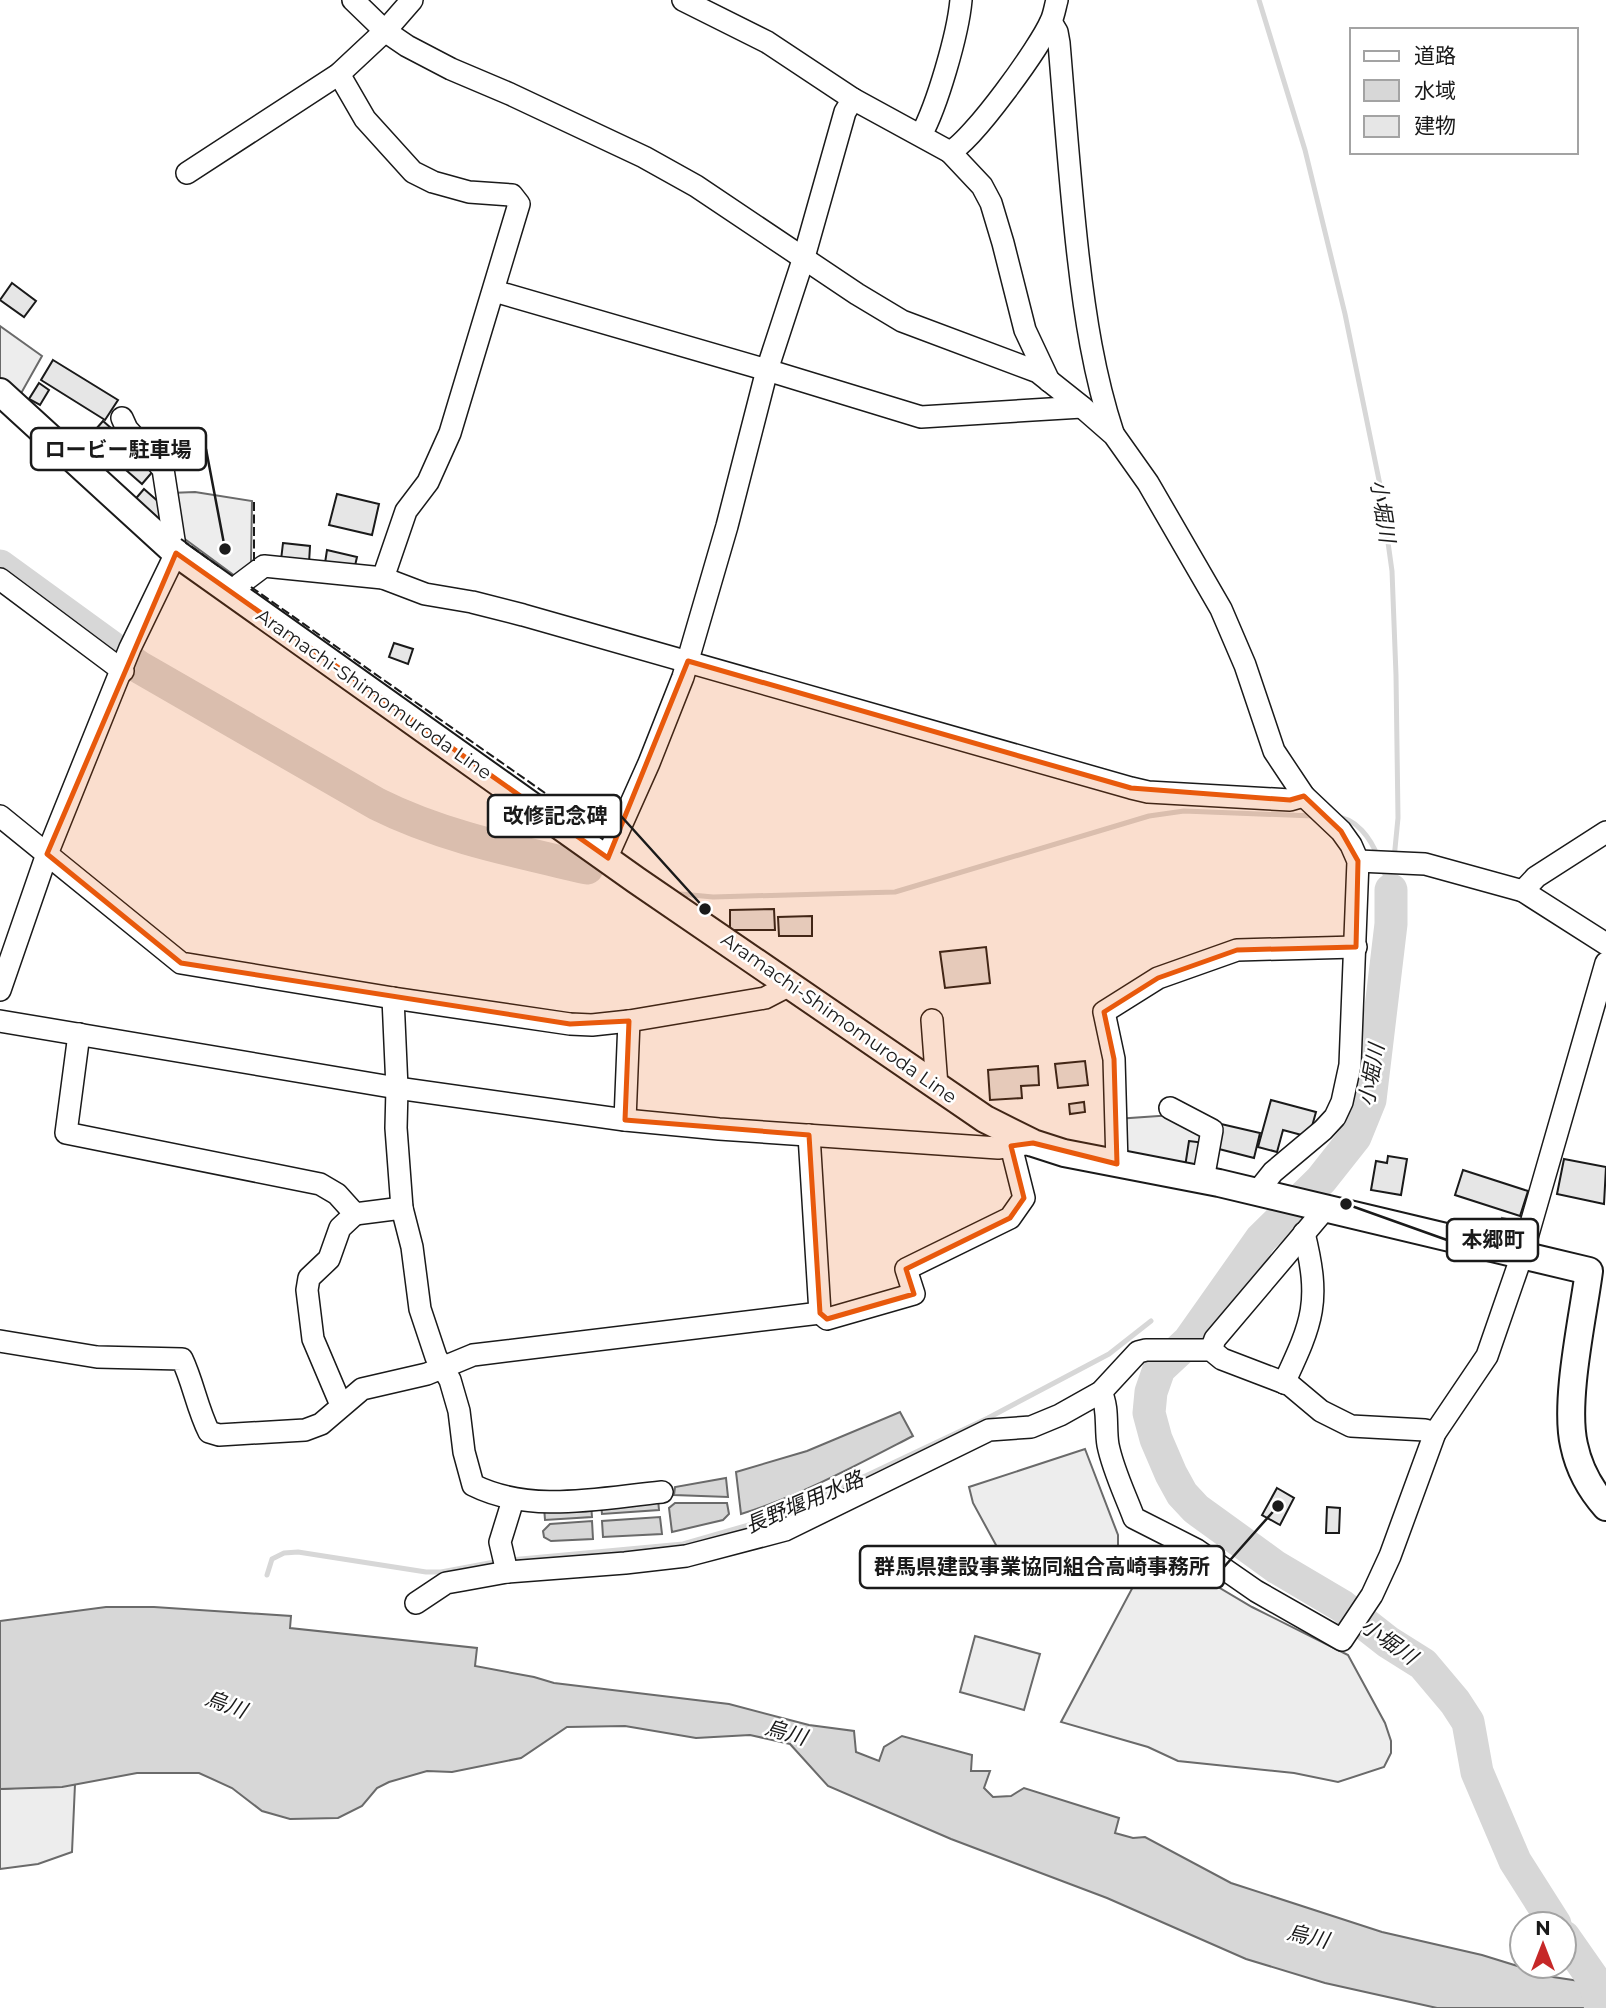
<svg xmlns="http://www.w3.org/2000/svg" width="1606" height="2008" viewBox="0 0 1606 2008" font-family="Montserrat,'Noto Sans JP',sans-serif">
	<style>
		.built { fill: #ededed; stroke: #6a6a6a; stroke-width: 2 }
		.water { fill: #d7d7d7; stroke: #6a6a6a; stroke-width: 2 }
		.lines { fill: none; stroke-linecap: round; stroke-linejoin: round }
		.stream { stroke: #d7d7d7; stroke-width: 5 }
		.river { stroke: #d7d7d7; stroke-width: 33 }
		.building { fill: #e6e6e6; stroke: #1a1a1a; stroke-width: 2 }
		.minor-casing { stroke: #1a1a1a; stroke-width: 24 }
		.major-casing { stroke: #1a1a1a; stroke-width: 30 }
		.minor { stroke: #fff; stroke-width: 21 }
		.major { stroke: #fff; stroke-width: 26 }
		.fence { stroke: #1a1a1a; stroke-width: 2; stroke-dasharray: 9 3.5; stroke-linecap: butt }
		.marked { fill: #e8590c; fill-opacity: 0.2; stroke: #e8590c; stroke-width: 5; stroke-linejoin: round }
		.labels { text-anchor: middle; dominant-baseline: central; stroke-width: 5; stroke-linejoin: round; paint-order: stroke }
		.street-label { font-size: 19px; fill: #1a1a1a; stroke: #fff }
		.water-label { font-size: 21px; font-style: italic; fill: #1a1a1a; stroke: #fff }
		.leader { fill: none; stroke: #1a1a1a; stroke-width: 2.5 }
		.callout-dot { fill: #1a1a1a; stroke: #fff; stroke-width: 2.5 }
		.callout { fill: #fff; stroke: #1a1a1a; stroke-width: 2.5 }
		.callout-label { font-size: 21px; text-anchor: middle; font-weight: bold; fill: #1a1a1a }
	</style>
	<rect width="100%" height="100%" fill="#fff"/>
	<g class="built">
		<polygon points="0,326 42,356 19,397 0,379"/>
		<polygon points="195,492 252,501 251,563 235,576 178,534 170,493"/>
		<polygon points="1173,1115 1209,1134 1203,1172 1116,1156 1116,1119"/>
		<polygon points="1502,1218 1521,1222 1515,1250 1495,1244"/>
		<polygon points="1085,1449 1118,1535 1118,1550 1113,1559 1095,1567 1058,1580 1025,1582 1014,1578 973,1503 969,1487"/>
		<polygon points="1171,1559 1252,1607 1348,1655 1385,1723 1391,1741 1391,1753 1384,1767 1338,1782 1294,1773 1178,1761 1148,1747 1061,1722 1144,1566"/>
		<polygon points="975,1636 1040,1654 1024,1710 960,1692"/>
		<polygon points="75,1784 72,1852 38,1864 0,1869 0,1789"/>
	</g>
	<g class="water">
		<path d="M900,1412L913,1436C857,1465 802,1495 741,1514L736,1472L807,1451Z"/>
		<polygon points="726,1478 728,1497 674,1495 675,1487"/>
		<polygon points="658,1499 659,1510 602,1514 601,1503"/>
		<polygon points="675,1503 727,1503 729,1514 723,1520 672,1532 669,1508"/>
		<polygon points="591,1504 592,1517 545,1520 544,1507"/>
		<polygon points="660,1517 662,1534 603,1537 602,1521"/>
		<polygon points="592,1521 593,1539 551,1541 544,1537 543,1531 550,1524"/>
		<polygon points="106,1607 154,1607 291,1616 290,1628 477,1648 475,1666 534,1677 554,1683 729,1704 809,1725 854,1731 856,1752 879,1761 884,1747 902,1736 972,1755 971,1771 990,1771 984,1788 993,1797 1011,1796 1024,1788 1119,1818 1115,1833 1133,1838 1145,1837 1231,1883 1382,1932 1482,1955 1553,1977 1606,1985 1606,2008 1437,2008 1325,1983 1246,1959 1107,1898 951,1839 828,1786 790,1744 750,1735 696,1738 625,1726 567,1727 521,1758 452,1772 427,1771 389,1782 377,1788 362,1806 338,1818 290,1819 262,1811 232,1788 199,1773 137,1773 62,1787 0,1789 0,1621"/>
	</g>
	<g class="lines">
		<g class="stream">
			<polyline points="1259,0 1305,150 1345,314 1380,485 1392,571 1396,675 1398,818 1394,859"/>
			<path d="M1335,817C1356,817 1371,839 1378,857"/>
			<polyline points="1382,867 1390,887"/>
			<polyline points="1391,890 1393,869"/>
			<polyline points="681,894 713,897 895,892 1149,816 1184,811 1314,816"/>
			<polyline points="510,1560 683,1544 783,1515 988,1418 1109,1354 1151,1321"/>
			<polyline points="267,1575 272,1559 284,1553 298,1552 426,1572 441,1572 500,1561"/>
		</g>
		<g class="river">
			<path d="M0,566L139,667L377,804C443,837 515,851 587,868"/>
			<polyline points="1391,890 1391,924 1370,1100 1355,1137 1321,1180 1261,1239 1189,1341 1159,1369 1151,1392 1149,1413 1156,1439 1171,1474 1182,1494 1196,1509 1276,1567 1342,1606 1388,1642 1423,1664 1455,1702 1468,1722 1477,1772 1515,1861 1555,1924"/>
			<polyline points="1564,1937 1594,1980 1601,2008"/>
		</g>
	</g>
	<g class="building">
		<polygon points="12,283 36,301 24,317 0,300"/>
		<polygon points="53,360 118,400 105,420 41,380"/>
		<polygon points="39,383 49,390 40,405 29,399"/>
		<polygon points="103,421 119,435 110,445 121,454 110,467 83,444"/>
		<polygon points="131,450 154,470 142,484 119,464"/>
		<polygon points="144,489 169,511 157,524 132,503"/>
		<polygon points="337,494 379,504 372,535 329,525"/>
		<polygon points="283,543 310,546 309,563 281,560"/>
		<polygon points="327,550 357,557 354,570 325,563"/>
		<polygon points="394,643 413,649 408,664 389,657"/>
		<polygon points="774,909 775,930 730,930 730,910"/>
		<polygon points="812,916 812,936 779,936 778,917"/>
		<polygon points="986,947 990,983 945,988 940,952"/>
		<polygon points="1085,1061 1088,1085 1058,1088 1055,1064"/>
		<polygon points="1038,1066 1039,1085 1021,1086 1022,1098 990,1100 988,1070"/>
		<polygon points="1271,1100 1316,1112 1309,1137 1283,1130 1277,1152 1258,1147"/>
		<polygon points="1084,1102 1085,1112 1070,1114 1069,1104"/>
		<polygon points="1221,1124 1260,1133 1254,1158 1215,1148"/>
		<polygon points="1189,1141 1205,1143 1200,1169 1185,1167"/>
		<polygon points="1388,1156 1407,1159 1401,1195 1371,1190 1376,1161 1387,1163"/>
		<polygon points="1564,1159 1606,1167 1604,1204 1557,1194"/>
		<polygon points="1463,1170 1528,1191 1520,1216 1455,1195"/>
		<polygon points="1277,1488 1294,1498 1280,1525 1262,1515"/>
		<polygon points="1327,1507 1340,1508 1339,1533 1326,1533"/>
	</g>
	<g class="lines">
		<defs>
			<g id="minor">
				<polyline points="353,0 385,31 407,46 451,69 510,94 644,157 696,186 857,294 902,321 1038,372 1082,407 1114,435 1148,483 1221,609 1245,665 1274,751 1304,796 1341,831 1351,845 1358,861 1350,1065 1342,1102 1335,1117 1323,1130 1273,1172 1257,1192"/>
				<path d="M683,0L767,42L853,99L950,152C973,140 1040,47 1051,21C1054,15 1055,7 1057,0"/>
				<path d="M1051,22L1057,32L1059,43C1065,114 1070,185 1078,255C1085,316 1094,375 1113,433"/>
				<polyline points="339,74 365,119 413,172 433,182 469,192 512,195 519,204 450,433 428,482 406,511 383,578"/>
				<path d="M921,135C937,106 958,34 961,0"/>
				<polyline points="950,152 982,186 991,203 1003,243 1025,330 1049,381"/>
				<polyline points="187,173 339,74 385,31 412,0"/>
				<polyline points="494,291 767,370 921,417 1082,407"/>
				<polyline points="0,579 123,671"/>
				<polyline points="235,595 240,584 264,566 383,578 425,594 472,602 523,615 1131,788 1148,792 1290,800 1304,796"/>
				<polyline points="0,816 181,963 393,998 570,1024 592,1025 629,1021 765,998 790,985"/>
				<polyline points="607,857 649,763 683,677 727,526 767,370 804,257 845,112 853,99"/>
				<polyline points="1358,861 1425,864 1523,891 1606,944"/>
				<polyline points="1523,891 1536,877 1606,832"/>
				<polyline points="0,990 47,854 130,648 176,553 163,469 127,429 122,418"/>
				<path d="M393,998L397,1088L396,1128L402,1208L412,1247L420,1309L436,1357L450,1380L459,1411L464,1452L473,1485C531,1514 600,1498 662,1492"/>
				<polyline points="932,1020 937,1086"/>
				<polyline points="0,1021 397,1088 625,1120 719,1129 998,1148 1033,1143"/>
				<polyline points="79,1034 66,1133 320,1184 337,1194 355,1214 402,1208"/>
				<polyline points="1170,1108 1212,1130 1203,1180"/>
				<polyline points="625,1120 629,1021"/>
				<polyline points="1117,1164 1114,1059 1104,1012 1158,978 1237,950 1356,947"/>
				<polyline points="820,1313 827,1319 914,1294 906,1269 1010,1218 1024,1198 1011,1146"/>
				<path d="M0,1341L97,1357L182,1359C193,1382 197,1408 209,1432L219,1435L305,1430L321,1424L362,1389L427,1374L473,1355L820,1313L809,1135"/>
				<polyline points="1211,1350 1215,1339 1325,1209"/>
				<path d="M1284,1383C1313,1321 1321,1302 1304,1233"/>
				<path d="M1101,1392C1109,1408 1105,1428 1108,1445C1113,1470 1125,1494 1134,1518L1197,1550L1256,1591L1342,1640L1372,1595L1390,1556L1435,1433L1487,1356L1522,1255L1606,963"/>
				<polyline points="341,1405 313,1339 307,1290 309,1278 329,1259 340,1228 355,1214"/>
				<polyline points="507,1572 500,1542 513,1500"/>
				<polyline points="416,1603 446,1583 463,1580 507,1572 625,1563 686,1556 785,1530 989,1430 1031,1427 1060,1415 1101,1392 1138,1352 1146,1350 1211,1350 1222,1359 1290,1385 1321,1411 1351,1426 1425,1430 1435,1433"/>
			</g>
			<path id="major" d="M0,392L176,553L636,880L985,1119L1033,1143L1064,1153L1219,1183L1589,1271C1583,1317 1564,1401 1574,1445C1579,1469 1590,1489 1606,1507"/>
		</defs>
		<use href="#minor" class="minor-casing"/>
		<use href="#major" class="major-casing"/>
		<use href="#minor" class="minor"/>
		<use href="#major" class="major"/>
		<g class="fence">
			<polyline points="181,539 221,568"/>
			<polyline points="254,561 254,501"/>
			<polyline points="251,587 595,828"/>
		</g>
	</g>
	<path class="marked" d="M176,553L608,858L688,661L1131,788L1290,800L1304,796L1341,831L1358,861L1356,947L1237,950L1158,978L1104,1012L1114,1059L1117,1164L1033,1143L1011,1146L1024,1198L1010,1218L906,1269L914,1294L827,1319L820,1313L809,1135L625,1120L629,1021L570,1024L181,963L47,854Z"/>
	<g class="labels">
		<g class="street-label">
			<text transform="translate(374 694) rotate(35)">Aramachi-Shimomuroda Line</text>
			<text transform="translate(839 1018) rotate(35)">Aramachi-Shimomuroda Line</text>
		</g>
		<g class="water-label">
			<text transform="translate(1383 511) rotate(81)">小堀川</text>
			<text transform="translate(1371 1075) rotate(-80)">小堀川</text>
			<text transform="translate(804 1502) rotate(-23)">長野堰用水路</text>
			<text transform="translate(1389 1641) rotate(35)">小堀川</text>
			<text transform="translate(226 1704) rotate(20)">烏川</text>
			<text transform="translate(786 1732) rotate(16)">烏川</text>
			<text transform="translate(1308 1936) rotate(13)">烏川</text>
		</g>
	</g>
	<path class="leader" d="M225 549L206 449M705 909L621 816M1346 1204L1447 1240M1278 1506L1224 1567"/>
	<g class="callout-dot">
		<circle cx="225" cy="549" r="7"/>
		<circle cx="705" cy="909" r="7"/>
		<circle cx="1346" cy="1204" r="7"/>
		<circle cx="1278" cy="1506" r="7"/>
	</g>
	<g class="callout">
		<rect x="31" y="428" width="175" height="42" rx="7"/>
		<rect x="488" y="795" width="133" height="42" rx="7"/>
		<rect x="1447" y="1219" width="91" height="42" rx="7"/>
		<rect x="860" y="1546" width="364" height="42" rx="7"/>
	</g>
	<g class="callout-label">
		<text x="118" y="457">ロービー駐車場</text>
		<text x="555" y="823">改修記念碑</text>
		<text x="1493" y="1247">本郷町</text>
		<text x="1042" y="1574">群馬県建設事業協同組合高崎事務所</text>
	</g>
	<rect x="1350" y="28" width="228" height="126" fill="#ffffff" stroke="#a3a3a3" stroke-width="2"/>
	<rect x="1364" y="51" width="35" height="10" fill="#ffffff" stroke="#a3a3a3" stroke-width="2"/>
	<text x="1414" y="63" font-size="21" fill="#1a1a1a">道路</text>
	<rect x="1364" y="80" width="35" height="21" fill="#d7d7d7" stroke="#a3a3a3" stroke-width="2"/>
	<text x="1414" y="98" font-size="21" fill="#1a1a1a">水域</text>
	<rect x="1364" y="116" width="35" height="21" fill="#e6e6e6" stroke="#a3a3a3" stroke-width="2"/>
	<text x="1414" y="133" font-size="21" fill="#1a1a1a">建物</text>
	<g transform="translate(1543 1945)"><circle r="33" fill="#ffffff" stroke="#a3a3a3" stroke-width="2"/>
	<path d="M0-5L12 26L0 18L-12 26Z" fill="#c62828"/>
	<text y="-10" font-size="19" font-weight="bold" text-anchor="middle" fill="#1a1a1a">N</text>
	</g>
</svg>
